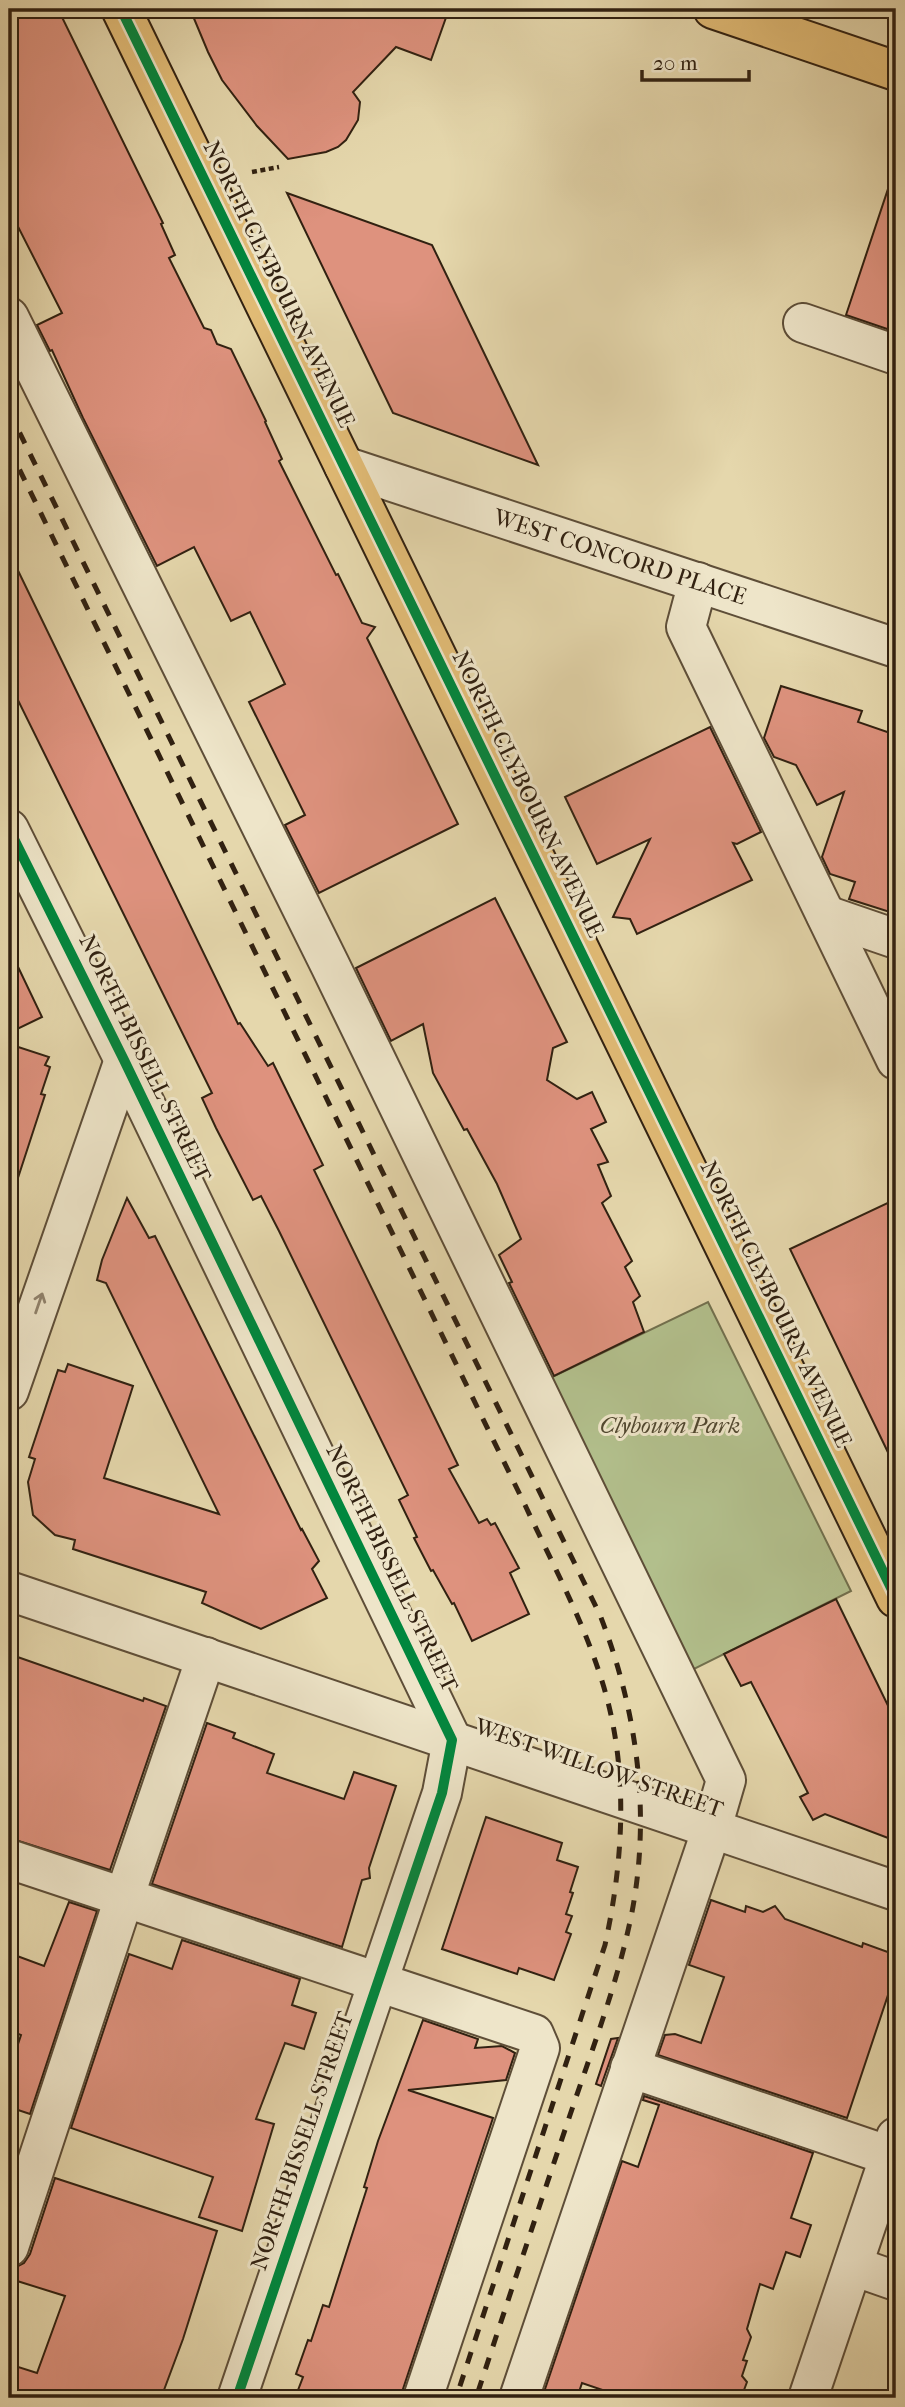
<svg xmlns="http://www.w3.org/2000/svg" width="905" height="2407" viewBox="0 0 905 2407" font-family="'IM FELL French Canon',serif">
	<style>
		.green { fill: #b2bf8c; stroke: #72704e; stroke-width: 2 }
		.building { fill: #de927e; stroke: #312111; stroke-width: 2 }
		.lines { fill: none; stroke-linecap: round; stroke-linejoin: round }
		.minor-casing { stroke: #5e4e38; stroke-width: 42 }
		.major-casing { stroke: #312111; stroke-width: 42 }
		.path { stroke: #312111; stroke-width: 4.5; stroke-dasharray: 5 3.5; stroke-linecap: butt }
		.minor { stroke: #eee5c9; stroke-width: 38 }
		.major { stroke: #e2bc76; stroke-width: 38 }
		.rail { stroke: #312111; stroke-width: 5; stroke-dasharray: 12 12; stroke-linecap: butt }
		.cycleway-casing { stroke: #eee5c9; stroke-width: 15 }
		.cycleway { stroke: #00873e; stroke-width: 10 }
		.oneway { stroke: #90836d }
		.labels { text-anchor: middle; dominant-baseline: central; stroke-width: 6; stroke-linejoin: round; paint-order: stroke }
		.street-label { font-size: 23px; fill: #312111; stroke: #eee5c9 }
		.park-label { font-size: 23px; font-style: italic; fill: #514830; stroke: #eee5c9 }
	</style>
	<rect width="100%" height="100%" fill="#e5d7ac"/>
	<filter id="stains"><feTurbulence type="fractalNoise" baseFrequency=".00286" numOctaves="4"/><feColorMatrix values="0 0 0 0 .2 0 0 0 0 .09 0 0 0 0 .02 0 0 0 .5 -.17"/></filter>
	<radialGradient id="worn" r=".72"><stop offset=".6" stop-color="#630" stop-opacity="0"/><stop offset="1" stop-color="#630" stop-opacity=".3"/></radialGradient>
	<polygon class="green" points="708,1302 851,1591 692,1670 548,1379"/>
	<g class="building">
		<polygon points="9,9 58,9 163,223 161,224 175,255 169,258 204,328 211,330 217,344 231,349 266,421 265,422 282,459 279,461 336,575 338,574 362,623 375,627 367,638 458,824 319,893 285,825 305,815 249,702 285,684 250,612 231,621 194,547 157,566 83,418 52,350 50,351 37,325 62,313 9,209"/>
		<polygon points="190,9 449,9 431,60 396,47 353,92 360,102 358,120 346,140 338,147 326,152 288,159 257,126 222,80 208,52"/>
		<polygon points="891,180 896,181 896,332 846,315"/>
		<polygon points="287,193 432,245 538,465 393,413"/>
		<polygon points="9,552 238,1024 240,1023 268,1066 273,1063 323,1165 314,1170 458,1465 449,1469 479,1523 487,1519 491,1525 495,1523 519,1568 510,1573 529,1614 472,1641 454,1603 452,1604 433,1570 431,1571 414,1538 417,1537 399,1500 408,1495 279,1231 261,1196 253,1200 216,1128 202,1098 212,1093 9,682"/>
		<polygon points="781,686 862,711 858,722 896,735 896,914 849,899 855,882 830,874 822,857 844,792 817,805 796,765 774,757 764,738"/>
		<polygon points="710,727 761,832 737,844 733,843 752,880 637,934 630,919 613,917 650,839 597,864 565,797"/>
		<polygon points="495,898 567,1042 553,1048 547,1080 577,1099 592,1092 606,1122 591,1129 608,1162 598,1165 611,1196 602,1203 632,1261 625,1267 640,1296 633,1302 644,1332 554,1376 509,1283 512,1282 499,1255 521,1239 497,1184 467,1129 464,1130 433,1073 423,1024 391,1041 356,968"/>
		<polygon points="9,948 42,1017 9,1033"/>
		<polygon points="9,1044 49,1057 45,1065 50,1067 41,1094 45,1095 15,1187 9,1187"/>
		<polygon points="127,1198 149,1238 155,1236 301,1530 302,1529 319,1561 312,1569 327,1598 261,1629 202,1603 206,1592 73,1549 75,1540 55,1535 33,1515 28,1482 35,1459 29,1457 58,1370 65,1372 68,1364 133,1386 104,1478 219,1514 106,1283 97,1280 102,1260"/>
		<polygon points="896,1199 896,1469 790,1249"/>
		<polygon points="836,1599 896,1722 896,1841 825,1814 813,1820 800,1797 808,1793 751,1682 741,1686 724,1654"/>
		<polygon points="9,1654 143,1701 144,1698 166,1706 110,1870 9,1838"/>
		<polygon points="207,1723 235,1733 233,1738 274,1754 267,1773 344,1799 354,1772 396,1786 369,1868 370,1878 362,1880 342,1947 152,1884"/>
		<polygon points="486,1817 562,1843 557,1860 578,1867 570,1892 573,1893 566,1914 572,1916 566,1932 571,1934 554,1980 519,1968 517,1974 442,1949"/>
		<polygon points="711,1900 745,1912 746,1906 763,1912 775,1906 785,1919 862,1947 863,1943 896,1955 896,1971 847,2118 658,2055 665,2035 675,2034 701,2043 724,1977 689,1965"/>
		<polygon points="69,1902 97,1911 30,2114 9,2107 9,2071 21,2035 9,2030 9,1953 44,1966"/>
		<polygon points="182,1940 300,1979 292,2005 316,2013 304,2049 285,2043 256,2119 274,2124 242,2231 199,2217 213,2177 71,2128 129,1954 172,1969"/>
		<polygon points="423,2020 478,2039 475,2048 502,2046 515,2053 506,2080 408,2090 493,2118 400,2398 295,2398 303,2377 296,2374 308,2340 311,2341 323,2305 329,2307 367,2188 364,2187 378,2141"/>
		<polygon points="618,2038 601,2086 596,2084 611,2039"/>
		<polygon points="644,2096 813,2153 791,2218 811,2225 800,2257 786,2252 773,2289 760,2284 747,2329 751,2337 743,2360 747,2361 742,2376 747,2382 741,2398 656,2398 644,2394 638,2398 626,2398 582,2383 577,2398 542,2398 622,2161 638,2167 659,2105 643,2100"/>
		<polygon points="55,2178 217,2231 183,2339 161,2398 9,2398 9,2364 37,2373 65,2296 14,2280 18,2266 24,2263 30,2254"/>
	</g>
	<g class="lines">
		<defs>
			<g id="minor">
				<polyline points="9,317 330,965 726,1780 712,1828 519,2398"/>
				<polyline points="803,323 896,355"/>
				<polyline points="344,466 896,648"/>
				<polyline points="698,582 686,627 896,1060"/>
				<polyline points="9,829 124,1060 452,1740 442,1793 237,2398"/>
				<polyline points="826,915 896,939"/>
				<polyline points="9,1391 124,1060"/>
				<polyline points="9,1591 896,1891"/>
				<polyline points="9,1859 534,2034 540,2048 423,2398"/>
				<polyline points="630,2068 890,2156"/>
				<polyline points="9,2247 124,1898 206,1657"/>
				<polyline points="853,2266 896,2281"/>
				<polyline points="808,2398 896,2137"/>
			</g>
			<g id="major">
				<polyline points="121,9 896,1598"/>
				<polyline points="713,9 896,71"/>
			</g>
		</defs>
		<use href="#minor" class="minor-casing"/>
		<use href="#major" class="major-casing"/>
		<polyline class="path" points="252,172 279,167"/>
		<use href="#minor" class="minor"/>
		<use href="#major" class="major"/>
		<g class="rail">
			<path d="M9,411L600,1615C637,1710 651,1812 632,1912C618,1983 591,2052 568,2121C537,2213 506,2306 476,2398"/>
			<path d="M9,448L525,1505C552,1563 583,1620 602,1681C629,1767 624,1858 605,1945L456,2398"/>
		</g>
		<defs>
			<g id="cycleway">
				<polyline points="121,9 896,1598"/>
				<polyline points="9,829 124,1060 452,1740 442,1793 237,2398"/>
			</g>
		</defs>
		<use href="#cycleway" class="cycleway-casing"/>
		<use href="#cycleway" class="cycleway"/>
	</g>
	<defs><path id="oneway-shaft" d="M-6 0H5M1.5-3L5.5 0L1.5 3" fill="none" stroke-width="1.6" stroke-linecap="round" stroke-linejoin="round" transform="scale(1.75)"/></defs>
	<use class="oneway" href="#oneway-shaft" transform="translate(39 1303) rotate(-71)"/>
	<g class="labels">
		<g class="street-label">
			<text transform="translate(279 284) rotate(64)">NORTH CLYBOURN AVENUE</text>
			<text transform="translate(620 557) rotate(18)">WEST CONCORD PLACE</text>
			<text transform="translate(528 794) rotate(64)">NORTH CLYBOURN AVENUE</text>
			<text transform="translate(145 1058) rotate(64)">NORTH BISSELL STREET</text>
			<text transform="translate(776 1304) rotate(64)">NORTH CLYBOURN AVENUE</text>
			<text transform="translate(392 1568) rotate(64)">NORTH BISSELL STREET</text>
			<text transform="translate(599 1768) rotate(19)">WEST WILLOW STREET</text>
			<text transform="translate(302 2141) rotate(-71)">NORTH BISSELL STREET</text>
		</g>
		<g class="park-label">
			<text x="670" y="1425">Clybourn Park</text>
		</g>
	</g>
	<rect width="905" height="2407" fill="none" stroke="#e5d7ac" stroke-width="35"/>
	<rect x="10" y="10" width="884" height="2386" fill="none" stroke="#312111" stroke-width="3.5"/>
	<rect x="18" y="18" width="870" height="2372" fill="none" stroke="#312111" stroke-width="2"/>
	<path d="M642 70v10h107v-10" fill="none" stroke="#312111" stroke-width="3.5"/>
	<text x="653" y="70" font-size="21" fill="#312111" stroke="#eee5c9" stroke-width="5" paint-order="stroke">20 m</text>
	<rect width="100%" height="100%" filter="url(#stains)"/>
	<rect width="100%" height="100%" fill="url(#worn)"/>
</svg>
